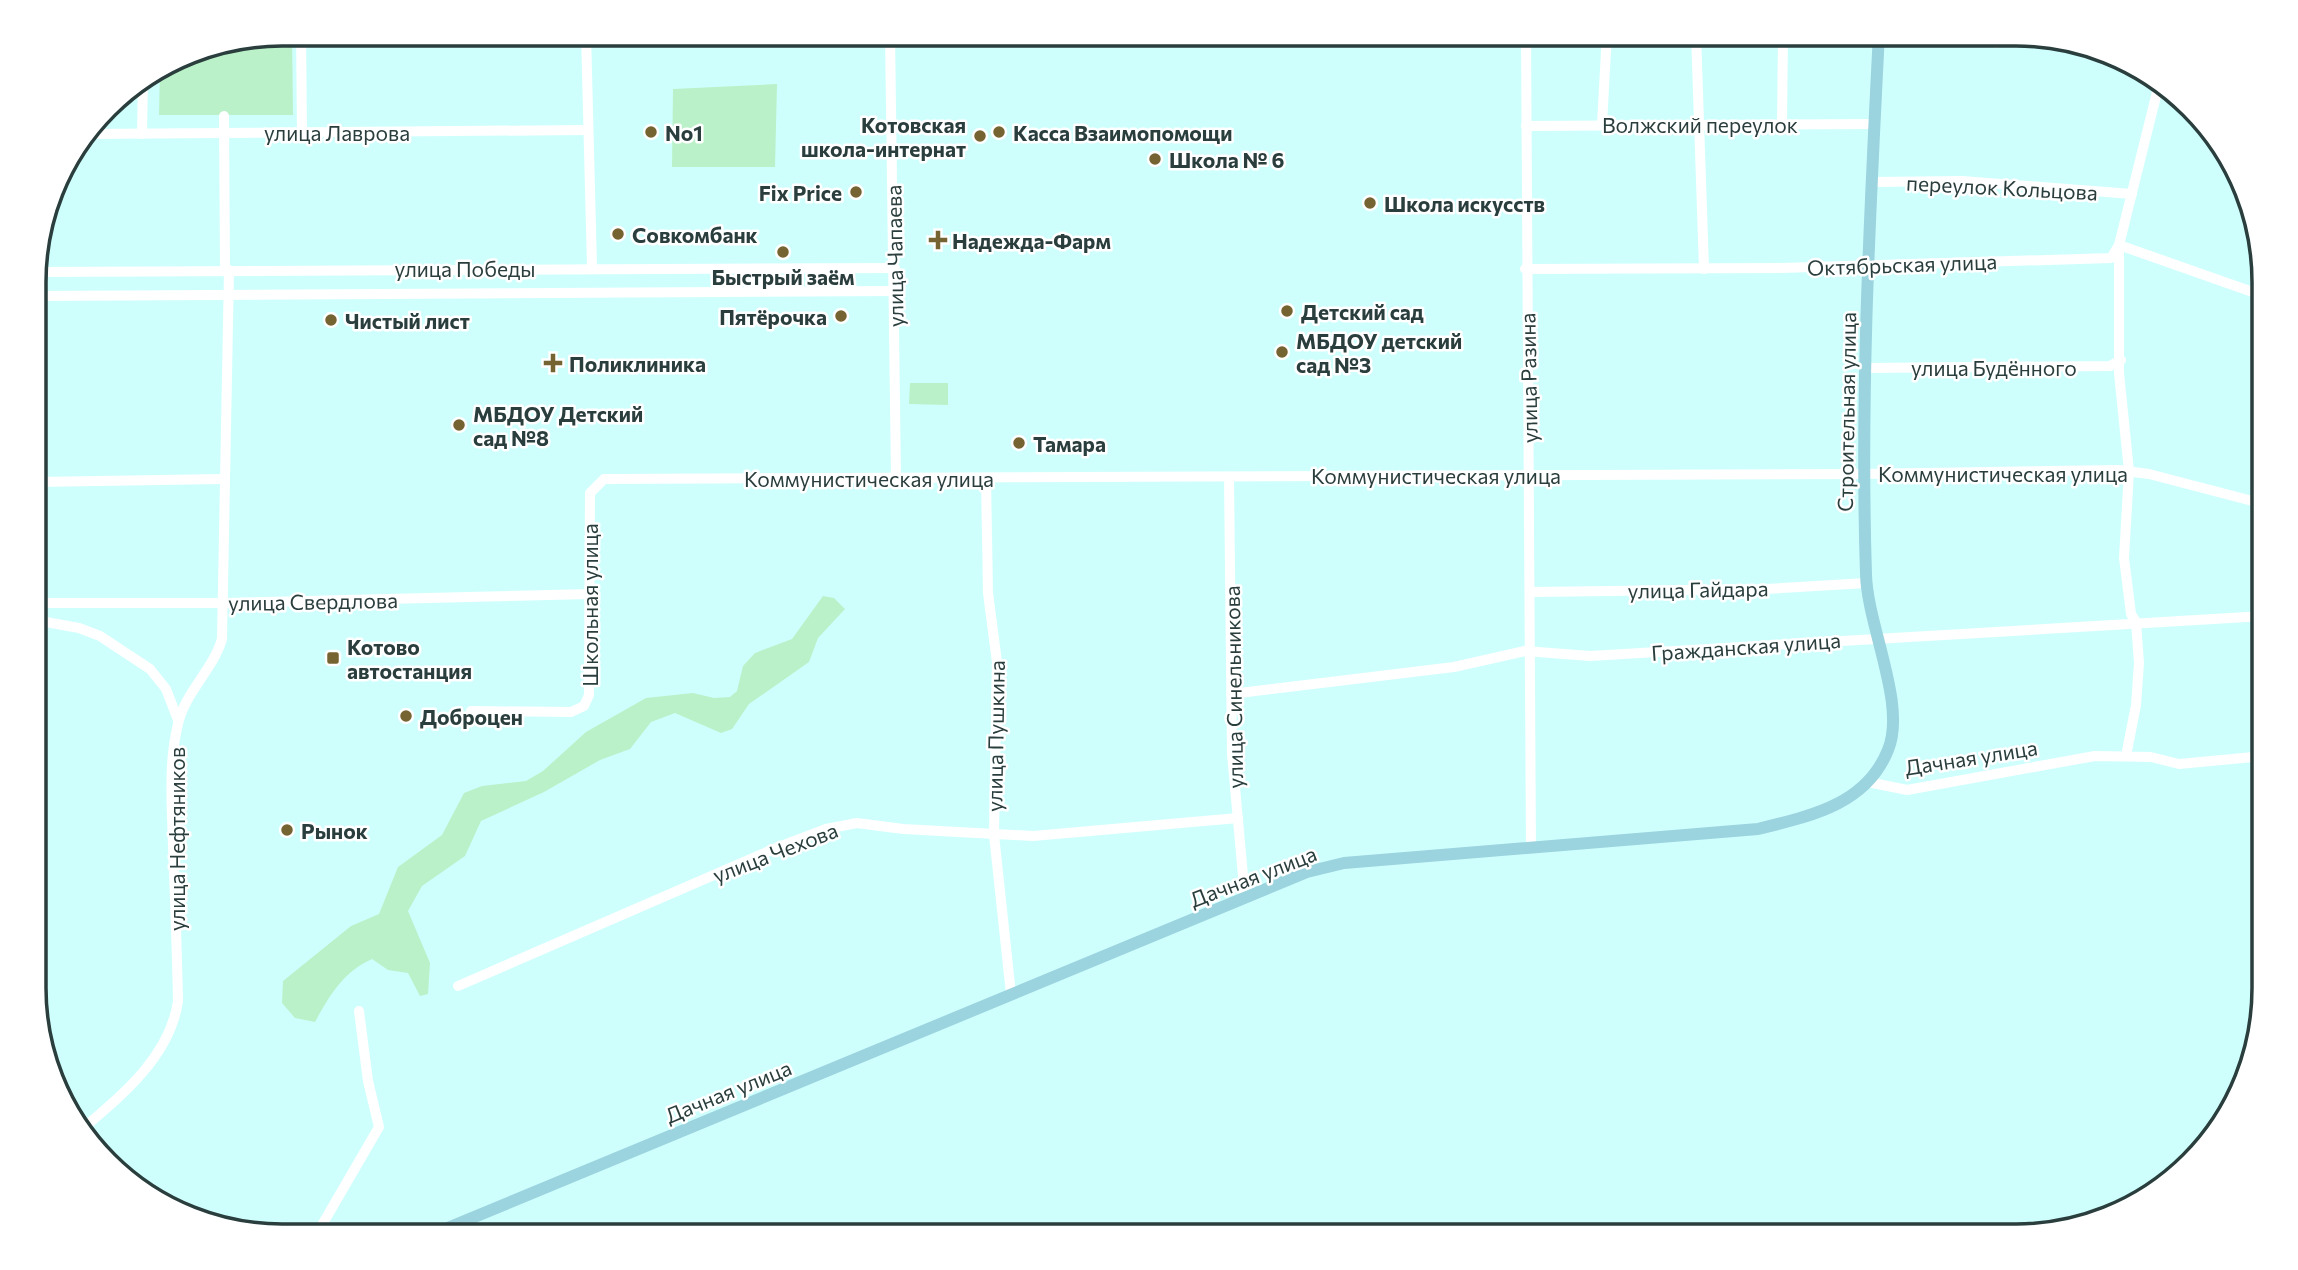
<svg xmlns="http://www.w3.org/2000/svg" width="2298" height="1270" viewBox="0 0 2298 1270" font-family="Commissioner,sans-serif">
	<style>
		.green { fill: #bbf1c8 }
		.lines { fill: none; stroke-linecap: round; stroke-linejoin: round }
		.minor { stroke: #fff; stroke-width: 10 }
		.major { stroke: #9bd3df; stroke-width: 12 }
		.poi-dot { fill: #756331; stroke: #fff; stroke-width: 2.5 }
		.labels { text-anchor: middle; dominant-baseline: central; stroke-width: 5; stroke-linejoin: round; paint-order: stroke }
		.poi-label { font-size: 21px; font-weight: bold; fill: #2a3e3d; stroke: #fff; text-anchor: start }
		.street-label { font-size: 21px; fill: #2a3e3d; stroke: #fff }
		.rim { fill: none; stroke: #2a3e3d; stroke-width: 3.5 }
	</style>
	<rect width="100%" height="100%" fill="#cefffd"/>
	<g class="green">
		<polygon points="281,33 292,33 293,115 159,115 160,68 187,52"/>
		<polygon points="777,84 775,167 672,167 673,89"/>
		<polygon points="910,383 948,383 948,405 909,404"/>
		<path d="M823,596L834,598L845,609L818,638L809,662L749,704L732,729L721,733L675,713L651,722L630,749L600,760L544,792L481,821L465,856L422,886L408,911L430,963L428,994L420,996L408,973L388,970L372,959C343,972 330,995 315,1022L295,1018L282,1003L283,981L351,926L379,914L398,867L442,835L464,793L482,786L526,781L543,771L586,732L646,698L693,693L714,698L730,697L737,691L743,666L755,653L792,639Z"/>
	</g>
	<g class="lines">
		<g class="minor">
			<polyline points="301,33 302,133"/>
			<polyline points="586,33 592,267"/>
			<polyline points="890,33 896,478"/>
			<polyline points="1526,33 1531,848"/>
			<polyline points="1696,33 1704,269"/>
			<polyline points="1996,43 1998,33"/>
			<polyline points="224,116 225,270"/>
			<polyline points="1602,124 1607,33"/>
			<polyline points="1782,125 1783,33"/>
			<polyline points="1526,126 1875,124"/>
			<polyline points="87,134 587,130"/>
			<polyline points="142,134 143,79"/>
			<polyline points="1872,182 1962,181 2132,194"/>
			<polyline points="1525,269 1781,268 2111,258 2119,245 2264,296"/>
			<polyline points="35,272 895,268"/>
			<polyline points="35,296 895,291"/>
			<polyline points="1865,368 2110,366 2121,360"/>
			<polyline points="1229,477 1232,754 1245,898"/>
			<polyline points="986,478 988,593 997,662 994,835 1011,994"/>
			<polyline points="35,482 223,479"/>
			<polyline points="1531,592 1766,589 1866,583"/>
			<polyline points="35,603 224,603 590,594"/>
			<polyline points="35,620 79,628 100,636 150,669 166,689 178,720"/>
			<polyline points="1231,694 1454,667 1525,651 1590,656 2264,616"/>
			<polyline points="471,711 571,712 584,706 589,695 590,493 604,479 1863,474 2118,470 2149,474 2264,504"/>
			<polyline points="2126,756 2136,705 2139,663 2136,622 2131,614 2124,558 2129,471 2119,373 2119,245 2159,84"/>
			<polyline points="1868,782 1907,790 2095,756 2151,757 2179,764 2264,756"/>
			<polyline points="458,986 776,848 826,829 857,823 903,829 1033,836 1238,818"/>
			<path d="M80,1131C121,1096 170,1057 178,1001C177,950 175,898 173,846C172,806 168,764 178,724C185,692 213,670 222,639L229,270"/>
			<polyline points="315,1237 379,1127 368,1081 359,1011"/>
		</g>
		<path class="major" d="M426,1237L1307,872L1344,863L1758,829C1810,816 1866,805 1888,750C1907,705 1867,625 1866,574C1860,393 1870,213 1879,33"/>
	</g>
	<g class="poi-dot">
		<circle cx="651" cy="132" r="7"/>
		<circle cx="999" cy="132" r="7"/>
		<circle cx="980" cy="136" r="7"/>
		<circle cx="1155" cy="159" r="7"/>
		<circle cx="856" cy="192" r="7"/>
		<circle cx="1370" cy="203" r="7"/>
		<circle cx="618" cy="234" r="7"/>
		<path d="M934.5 229.5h7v7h7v7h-7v7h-7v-7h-7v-7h7z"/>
		<circle cx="783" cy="252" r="7"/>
		<circle cx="1287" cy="311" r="7"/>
		<circle cx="841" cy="316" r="7"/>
		<circle cx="331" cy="320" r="7"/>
		<circle cx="1282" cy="352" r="7"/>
		<path d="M549.5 352.5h7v7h7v7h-7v7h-7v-7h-7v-7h7z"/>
		<circle cx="459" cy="425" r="7"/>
		<circle cx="1019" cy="443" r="7"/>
		<rect x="326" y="651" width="14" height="14" rx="3.5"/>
		<circle cx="406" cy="716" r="7"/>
		<circle cx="287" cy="830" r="7"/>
	</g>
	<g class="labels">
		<g class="poi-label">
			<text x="966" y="124" text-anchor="end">Котовская<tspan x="966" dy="24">школа-интернат</tspan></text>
			<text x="665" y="132">No1</text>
			<text x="1013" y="132">Касса Взаимопомощи</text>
			<text x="1169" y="159">Школа № 6</text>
			<text x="842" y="192" text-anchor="end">Fix Price</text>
			<text x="1384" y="203">Школа искусств</text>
			<text x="632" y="234">Совкомбанк</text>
			<text x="952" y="240">Надежда-Фарм</text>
			<text x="783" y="276" text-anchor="middle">Быстрый заём</text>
			<text x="1301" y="311">Детский сад</text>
			<text x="827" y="316" text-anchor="end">Пятёрочка</text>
			<text x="345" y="320">Чистый лист</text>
			<text x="1296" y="340">МБДОУ детский<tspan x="1296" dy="24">сад №3</tspan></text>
			<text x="569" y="363">Поликлиника</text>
			<text x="473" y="413">МБДОУ Детский<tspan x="473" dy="24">сад №8</tspan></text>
			<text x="1033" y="443">Тамара</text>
			<text x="347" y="646">Котово<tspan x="347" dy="24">автостанция</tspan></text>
			<text x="420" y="716">Доброцен</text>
			<text x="301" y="830">Рынок</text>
		</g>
		<g class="street-label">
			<text x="1700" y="124">Волжский переулок</text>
			<text x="337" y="132">улица Лаврова</text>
			<text transform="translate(2002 187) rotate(3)">переулок Кольцова</text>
			<text transform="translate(894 256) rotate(-91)">улица Чапаева</text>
			<text transform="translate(1902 264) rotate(-2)">Октябрьская улица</text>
			<text x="465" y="268">улица Победы</text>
			<text x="1994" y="367">улица Будённого</text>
			<text transform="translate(1528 378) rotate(-91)">улица Разина</text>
			<text transform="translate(1846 412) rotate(-89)">Строительная улица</text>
			<text x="2003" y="473">Коммунистическая улица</text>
			<text x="1436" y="475">Коммунистическая улица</text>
			<text x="869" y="478">Коммунистическая улица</text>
			<text transform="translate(1698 589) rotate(-1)">улица Гайдара</text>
			<text transform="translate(313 601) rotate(-1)">улица Свердлова</text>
			<text transform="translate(589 605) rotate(-90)">Школьная улица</text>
			<text transform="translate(1746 646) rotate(-4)">Гражданская улица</text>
			<text transform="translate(1233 687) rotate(-91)">улица Синельникова</text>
			<text transform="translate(995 736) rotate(-89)">улица Пушкина</text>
			<text transform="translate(1971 757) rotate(-9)">Дачная улица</text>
			<text transform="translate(176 839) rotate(-90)">улица Нефтяников</text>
			<text transform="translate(775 852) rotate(-21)">улица Чехова</text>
			<text transform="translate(1253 876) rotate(-21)">Дачная улица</text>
			<text transform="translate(728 1091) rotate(-22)">Дачная улица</text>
		</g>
	</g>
	<path d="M0 0H2298V1270H0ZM282 46H2016A236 236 0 0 1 2252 282V988A236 236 0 0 1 2016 1224H282A236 236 0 0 1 46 988V282A236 236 0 0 1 282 46Z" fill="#fff" fill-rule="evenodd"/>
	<path class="rim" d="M282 46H2016A236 236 0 0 1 2252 282V988A236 236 0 0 1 2016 1224H282A236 236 0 0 1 46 988V282A236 236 0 0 1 282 46Z"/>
</svg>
